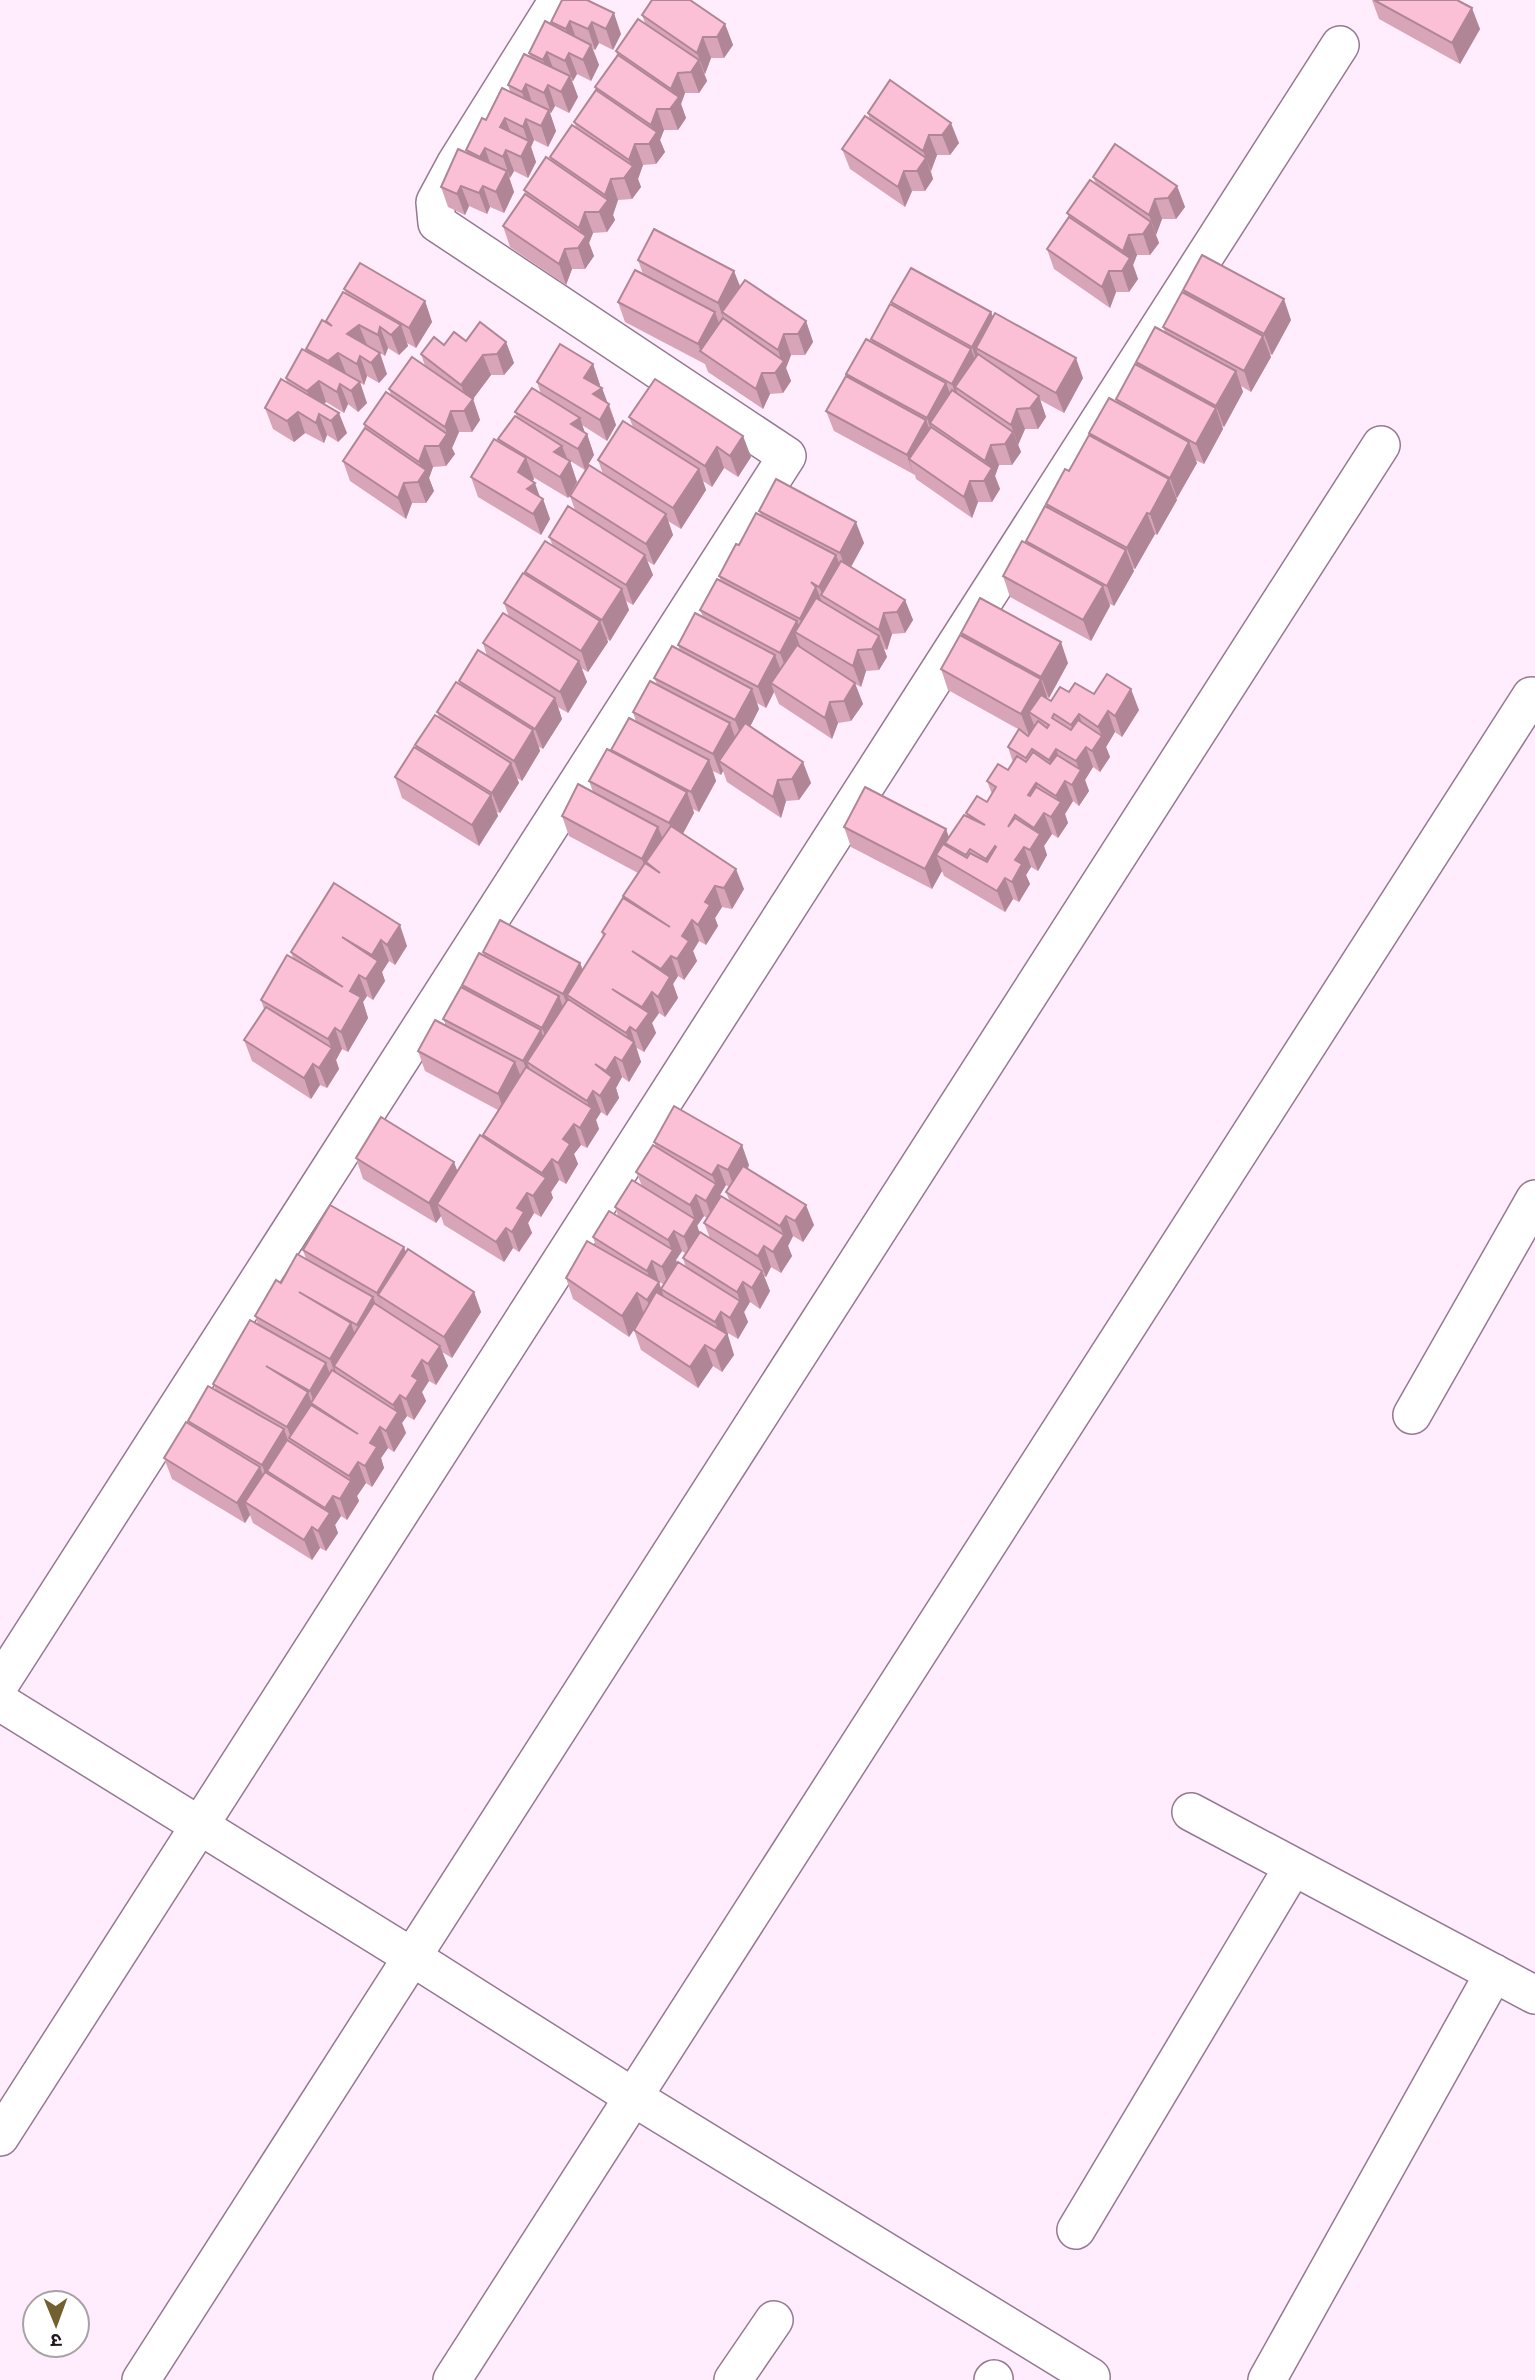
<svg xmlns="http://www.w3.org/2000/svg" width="1535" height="2380" viewBox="0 0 1535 2380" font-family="Signika,'Noto Sans Devanagari',sans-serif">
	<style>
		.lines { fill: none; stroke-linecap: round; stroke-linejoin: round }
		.street-casing { stroke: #957992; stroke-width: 40 }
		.street { stroke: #fff; stroke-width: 37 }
		.wall { fill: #d8a5b8; fill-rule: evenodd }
		.shaded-wall { fill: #b08696 }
		.building { fill: #fbc0d6; stroke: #b08696; stroke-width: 2 }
	</style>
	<rect width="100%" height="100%" fill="#ffecfc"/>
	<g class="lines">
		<defs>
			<g id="street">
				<polyline points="1412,1415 1535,1199"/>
				<polyline points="0,1684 787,456 437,223 435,202 456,163 558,0"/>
				<polyline points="0,1702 412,1957 633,2097 1091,2377"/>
				<polyline points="1191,1812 1535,1995"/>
				<polyline points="0,2137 1340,45"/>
				<polyline points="1076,2230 1293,1867"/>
				<polyline points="141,2380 1381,445"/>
				<polyline points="452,2380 1531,696"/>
				<polyline points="733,2380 774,2320"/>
				<polyline points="993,2380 994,2379"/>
				<polyline points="1267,2380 1494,1973"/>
			</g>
		</defs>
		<use href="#street" class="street-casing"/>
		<use href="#street" class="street"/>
	</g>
	<g class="wall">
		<polygon points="562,0 621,34 613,50 599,43 595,50 593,49 599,65 591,81 577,74 573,81 572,81 578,97 569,113 555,106 551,113 550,113 556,131 548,147 534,140 531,147 536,162 528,178 514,171 510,178 509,177 514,192 504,213 490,207 487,214 469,206 465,215 448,207 441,187 467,153 466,150 486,120 510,91 508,85 530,57 529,53 552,25 551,22"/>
		<polygon points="1372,0 1457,0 1480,29 1460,64 1379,19"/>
		<polygon points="642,15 725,24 733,45 724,58 711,58 705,74 704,73 707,81 699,93 685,93 681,104 686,118 678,130 664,130 660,140 665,152 656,164 643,165 638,179 641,187 632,199 618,200 613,215 615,220 607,232 593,233 589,243 594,256 585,269 572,269 566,285 510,247 503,226 526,194 524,190 551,161 550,157 576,127 574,122 596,90 595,87 617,55 616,51 645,23"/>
		<polygon points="890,80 959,143 950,155 937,155 931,171 933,179 925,191 912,191 905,207 850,169 842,149 870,120 868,113"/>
		<polygon points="1093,177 1177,186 1185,207 1176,219 1162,219 1156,235 1159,243 1150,255 1137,255 1133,265 1138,279 1129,292 1116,292 1110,308 1054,269 1047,249 1069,217 1067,213 1096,184"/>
		<polygon points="638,260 740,286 806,321 813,342 805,355 791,355 786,368 791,381 783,393 770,394 763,409 708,372 705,364 625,322 618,302 643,274"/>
		<polygon points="344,289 425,301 432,322 416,348 407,343 408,346 399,355 388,348 385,356 367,345 387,374 379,383 367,376 364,385 345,374 367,403 358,412 348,404 344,413 326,402 324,404 347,433 338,442 327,435 324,443 305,433 294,442 273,429 265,408 287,383 286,378 307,351 306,349 327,323 326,321 346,294"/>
		<polygon points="1183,290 1291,320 1272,355 1269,354 1271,357 1251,392 1241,386 1243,392 1224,427 1222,426 1223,429 1204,464 1195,460 1197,463 1177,498 1176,498 1177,500 1157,535 1155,534 1135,569 1132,568 1134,571 1114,606 1110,604 1110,606 1091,641 1010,597 1003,576 1027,543 1026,541 1047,507 1046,504 1069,471 1090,436 1089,433 1117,403 1116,399 1136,364 1136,362 1165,332 1163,327 1184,293"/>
		<polygon points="891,302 991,312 993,317 1083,378 1064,413 1040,400 1046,417 1038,429 1025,429 1018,445 1021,452 1012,465 999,465 995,476 1000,489 992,502 978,502 972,518 916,479 915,475 834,431 826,411 847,377 846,374 872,342 871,339 892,305"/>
		<polygon points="466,341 506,342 514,363 504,375 491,375 473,399 480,420 472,432 459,432 452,448 455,454 446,466 433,467 429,478 434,491 426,503 412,503 406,519 350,481 343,461 365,428 364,424 391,395 389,389 425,366 421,354 444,345"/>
		<polygon points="593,364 600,385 599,387 602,388 607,403 609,404 616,425 607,441 582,425 585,433 587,434 594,455 585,470 567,459 570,461 577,482 568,498 533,477 534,479 532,481 540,497 543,499 550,519 541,535 478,497 471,477 499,442 498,439 517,417 515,412 541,394 537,382"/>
		<polygon points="629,417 743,436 751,457 738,477 724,468 712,487 703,481 706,490 681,529 668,521 673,535 654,565 647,561 653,575 633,605 626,601 629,610 610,641 607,639 608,642 588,672 581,668 587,682 568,713 558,707 562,719 543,749 539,747 540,751 522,781 517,778 519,783 500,813 497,812 498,816 479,846 402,798 395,777 416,748 415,745 439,717 437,712 460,684 459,681 487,656 483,643 509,617 504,603 527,576 525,572 553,546 549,537 575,510 570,496 603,474 598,460 633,427"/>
		<polygon points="759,511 864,543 851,567 905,600 913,620 905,633 892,634 887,650 884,649 887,657 879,670 866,671 861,687 855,684 863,704 851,721 838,723 832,739 779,704 774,692 766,708 757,703 759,709 750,726 811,783 799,800 786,801 781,818 727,782 723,771 721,775 713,771 716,781 699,812 693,809 694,813 683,834 744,889 732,909 722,907 715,918 718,926 706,945 699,941 693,951 697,961 684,980 678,976 673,984 678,998 665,1017 659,1013 652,1023 656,1033 644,1052 637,1048 636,1050 641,1062 629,1082 622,1077 616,1088 619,1098 607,1116 601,1112 596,1120 599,1129 587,1148 581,1145 574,1154 578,1164 566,1184 559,1180 551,1192 553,1198 541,1217 534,1213 528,1223 532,1233 519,1252 513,1248 504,1262 444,1225 441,1216 436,1223 363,1179 356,1158 457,1171 484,1138 483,1135 498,1110 425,1071 418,1051 446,1025 443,1019 463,988 462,985 484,956 483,952 580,963 583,970 603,937 602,932 624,899 623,896 638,873 569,836 562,816 593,792 589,781 612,752 611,750 636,722 633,712 657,684 654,678 680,650 678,645 703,617 700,610 721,581 719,576 739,545 761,515"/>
		<polygon points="961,633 1068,663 1049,698 1047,697 1048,700 1051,701 1069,692 1094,694 1139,710 1122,737 1115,732 1106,747 1110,757 1100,772 1093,767 1085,780 1089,791 1079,806 1073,801 1065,814 1068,823 1058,838 1052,834 1044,846 1047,855 1038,871 1031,867 1026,875 1030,884 1019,902 1013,899 1005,912 944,876 942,871 932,889 851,847 844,827 946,829 949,838 967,816 966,813 987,802 992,794 987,781 1008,770 1013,762 1008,747 1029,735 948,690 941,669 962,636"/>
		<polygon points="334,883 407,946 395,965 389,961 382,972 385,981 373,1000 367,996 363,1002 368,1018 348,1052 342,1049 336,1060 339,1069 327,1088 320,1085 311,1099 252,1061 244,1040 264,1009 261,1000 293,958 291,952"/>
		<path d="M654,1142L749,1165L748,1169L814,1225L803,1242L793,1236L788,1246L792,1256L781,1273L771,1267L766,1277L764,1276L770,1291L760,1309L750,1302L744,1312L748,1322L738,1339L728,1333L727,1335L734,1355L722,1372L713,1366L698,1388L641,1350L634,1330L629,1337L573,1299L566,1278L596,1246L593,1237L618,1216L615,1207L642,1186L636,1172L656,1147ZM726,1185L729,1187L726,1192L730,1202L721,1197L720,1195ZM704,1216L707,1218L704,1223L710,1238L699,1232L697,1225ZM682,1251L686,1254L683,1258L686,1268L677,1263L676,1260ZM660,1282L664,1285L661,1289L664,1297L659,1284Z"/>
		<polygon points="404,1247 406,1253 474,1292 481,1312 452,1358 442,1352 448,1366 436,1385 429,1381 422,1392 426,1401 414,1420 407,1416 402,1423 406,1433 394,1452 388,1448 381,1458 384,1468 372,1487 366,1483 357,1496 359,1501 347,1520 341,1516 335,1525 338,1533 326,1551 320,1548 312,1560 253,1523 250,1515 245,1523 172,1479 164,1458 189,1424 188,1421 215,1389 213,1384 258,1324 255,1316 281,1283 306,1259 303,1250"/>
	</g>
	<g class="shaded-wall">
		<polygon points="1472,8 1480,29 1460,64 1452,43"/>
		<polygon points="614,13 621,34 613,50 606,29"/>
		<polygon points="570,21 577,41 573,50 566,29"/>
		<polygon points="592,22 599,43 595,50 588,29"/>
		<polygon points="725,24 733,45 724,58 717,37"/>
		<polygon points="703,37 711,58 705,74 697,53"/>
		<polygon points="591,45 599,65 591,81 583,60"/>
		<polygon points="547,52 555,73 551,81 543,60"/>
		<polygon points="569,53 577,74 573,81 565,61"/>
		<polygon points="699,60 707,81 699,93 691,72"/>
		<polygon points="678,73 685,93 681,104 686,118 678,130 670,109 676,101 671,89"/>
		<polygon points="570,76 578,97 569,113 561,92"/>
		<polygon points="526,84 533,105 529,113 522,92"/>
		<polygon points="548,85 555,106 551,113 544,93"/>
		<polygon points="657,109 664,130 660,140 665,152 656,164 649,144 655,136 651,125"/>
		<polygon points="549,110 556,131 548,147 541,126"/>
		<polygon points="505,118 513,138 500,127"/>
		<polygon points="526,119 534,140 531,147 536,162 528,178 521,157 528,142 523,127"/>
		<polygon points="951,123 959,143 950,155 942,135"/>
		<polygon points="929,135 937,155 931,171 923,151"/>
		<polygon points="635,144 643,165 638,179 641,187 632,199 624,178 632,167 629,160"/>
		<polygon points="485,148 492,169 488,178 480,157"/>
		<polygon points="506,150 514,171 510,178 503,157"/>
		<polygon points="926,158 933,179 925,191 917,171"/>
		<polygon points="507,171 514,192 504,213 496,192"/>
		<polygon points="904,171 912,191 905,207 898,187"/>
		<polygon points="611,179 618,200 613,215 615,220 607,232 599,212 607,200 605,195"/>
		<polygon points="461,186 469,206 465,215 457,194"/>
		<polygon points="483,186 490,207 487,214 479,193"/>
		<polygon points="1177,186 1185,207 1176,219 1168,198"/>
		<polygon points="1155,199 1162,219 1156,235 1149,215"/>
		<polygon points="585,212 593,233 589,243 594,256 585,269 578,248 584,240 579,228"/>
		<polygon points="1151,222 1159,243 1150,255 1143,234"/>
		<polygon points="1129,235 1137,255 1133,265 1138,279 1129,292 1122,271 1127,263 1123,251"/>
		<polygon points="565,249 572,269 566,285 559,264"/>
		<polygon points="734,271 742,291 722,312 725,323 718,303"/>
		<polygon points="1109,271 1116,292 1110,308 1102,287"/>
		<polygon points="1284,299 1291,320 1272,355 1264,334"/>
		<polygon points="425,301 432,322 416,348 409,328"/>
		<polygon points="715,312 722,332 701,352 698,344"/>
		<polygon points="991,312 999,332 976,348 981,363 979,368 972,347"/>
		<polygon points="806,321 813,342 805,355 798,334"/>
		<polygon points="359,325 367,345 347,334"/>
		<polygon points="401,325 408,346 399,355 391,335"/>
		<polygon points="380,327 388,348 385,356 378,335"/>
		<polygon points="784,334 791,355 786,368 791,381 783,393 775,373 782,363 778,350"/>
		<polygon points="1263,336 1271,357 1251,392 1244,371"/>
		<polygon points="506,342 514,363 504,375 497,354"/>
		<polygon points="971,349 979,369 955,387 961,402 959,405 952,384"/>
		<polygon points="338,353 346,373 336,381 328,361"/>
		<polygon points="380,353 387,374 379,383 371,363"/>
		<polygon points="483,355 491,375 473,399 480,420 472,432 464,411 468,405 461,385"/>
		<polygon points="360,356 367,376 364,385 357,364"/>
		<polygon points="1076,358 1083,378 1064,413 1056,393"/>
		<polygon points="593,364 600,385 595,393 602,388 616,425 607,441 584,378"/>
		<polygon points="1236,371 1243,392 1224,427 1216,406"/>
		<polygon points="762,373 770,394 763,409 756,389"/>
		<polygon points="319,381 326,402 315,412 307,391"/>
		<polygon points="360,382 367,403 358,412 351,391"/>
		<polygon points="946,383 954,404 930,423 935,437 934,439 927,418"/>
		<polygon points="340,384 348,404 344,413 337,392"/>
		<polygon points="1039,396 1046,417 1038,429 1030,408"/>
		<polygon points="1216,408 1223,429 1204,464 1196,444"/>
		<polygon points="1017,409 1025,429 1018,445 1011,425"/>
		<polygon points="451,411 459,432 452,448 455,454 446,466 439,446 447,434 445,427"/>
		<polygon points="298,412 305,433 294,442 287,421"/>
		<polygon points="339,413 347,433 338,442 331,421"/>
		<polygon points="319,414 327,435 324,443 316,423"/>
		<polygon points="580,418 586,436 587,434 594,455 585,470 578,449 571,424"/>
		<polygon points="926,420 934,441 909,459 914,476 907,455"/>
		<polygon points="1013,432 1021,452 1012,465 1005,444"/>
		<polygon points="743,436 751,457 738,477 730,456"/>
		<polygon points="1189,442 1197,463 1177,498 1170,478"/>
		<polygon points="991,445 999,465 995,476 1000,489 992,502 984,481 990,472 985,461"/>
		<polygon points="425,446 433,467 429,478 434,491 426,503 418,482 424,474 419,462"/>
		<polygon points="562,446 569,463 570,461 577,482 568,498 560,477 554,452"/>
		<polygon points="717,447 724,468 712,487 705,466"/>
		<polygon points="526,458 534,479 528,488 535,483 541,500 543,499 550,519 541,535 518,472"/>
		<polygon points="699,469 706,490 681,529 673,508"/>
		<polygon points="1169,479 1177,500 1157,535 1150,514"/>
		<polygon points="970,481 978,502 972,518 964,497"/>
		<polygon points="404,483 412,503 406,519 398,498"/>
		<polygon points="1147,513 1155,534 1135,569 1127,548"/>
		<polygon points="666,514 673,535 654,565 646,544"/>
		<polygon points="856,522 864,543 847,574 840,553"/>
		<polygon points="1126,550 1134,571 1114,606 1107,586"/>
		<polygon points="645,555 653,575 633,605 626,585"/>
		<polygon points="836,555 844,575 823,596 819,587"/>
		<polygon points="1103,586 1110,606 1091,641 1083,620"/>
		<polygon points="816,587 824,607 807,639 800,619"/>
		<polygon points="622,589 629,610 610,641 602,620"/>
		<polygon points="905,600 913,620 905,633 897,612"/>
		<polygon points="884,613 892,634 887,650 879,630"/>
		<polygon points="600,621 608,642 588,672 581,651"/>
		<polygon points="797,621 803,636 795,632 801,649 788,674 780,653"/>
		<polygon points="879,636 887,657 879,670 872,649"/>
		<polygon points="1061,642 1068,663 1049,698 1041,677"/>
		<polygon points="858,650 866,671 861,687 853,666"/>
		<polygon points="775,655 783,676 771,683 774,692 766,708 758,687"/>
		<polygon points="579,661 587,682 568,713 560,692"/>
		<polygon points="1041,679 1048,700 1029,712 1034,725 1029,735 1021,714"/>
		<polygon points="855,683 863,704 851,721 844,701"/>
		<polygon points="752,689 759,709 743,741 735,720"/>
		<polygon points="1131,689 1139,710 1122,737 1115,716"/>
		<polygon points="555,698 562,719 543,749 535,729"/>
		<polygon points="830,702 838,723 832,739 825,718"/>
		<polygon points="1108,711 1115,732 1106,747 1110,757 1100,772 1092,751 1102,736 1098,727"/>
		<polygon points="1079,714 1086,735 1079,746 1071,725"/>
		<polygon points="730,723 737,743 719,761 723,771 721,775 713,754"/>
		<polygon points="533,730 540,751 522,781 514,761"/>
		<polygon points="1086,747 1093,767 1085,780 1089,791 1079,806 1072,785 1080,773 1076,761"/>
		<polygon points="1056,749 1064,770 1057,780 1049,760"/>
		<polygon points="709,760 716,781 699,812 691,792"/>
		<polygon points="803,762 811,783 799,800 792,779"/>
		<polygon points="511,763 519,783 500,813 492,793"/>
		<polygon points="778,780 786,801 781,818 773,797"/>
		<polygon points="1065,781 1073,801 1065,814 1068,823 1058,838 1051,817 1059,805 1056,796"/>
		<polygon points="1036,783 1044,804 1028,795"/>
		<polygon points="687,792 694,813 677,844 669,823"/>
		<polygon points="491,795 498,816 479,846 472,825"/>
		<polygon points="1044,813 1052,834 1044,846 1047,855 1038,871 1030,850 1038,838 1034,828"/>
		<polygon points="658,827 666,847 646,862 651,875 649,879 642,859"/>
		<polygon points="946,829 952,847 945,843 950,856 936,855 942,871 932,889 925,869"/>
		<polygon points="995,846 1002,867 994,880 986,859"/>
		<polygon points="1024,847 1031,867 1026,875 1030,884 1019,902 1012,882 1015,860"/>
		<polygon points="736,869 744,889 732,909 724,888"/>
		<polygon points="1005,878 1013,899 1005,912 997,891"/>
		<polygon points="715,886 722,907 715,918 718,926 706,945 698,925 705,902"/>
		<polygon points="692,920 699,941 693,951 697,961 684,980 677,959 682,936"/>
		<polygon points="400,925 407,946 395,965 387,945"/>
		<polygon points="381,940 389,961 382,972 385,981 373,1000 366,979 375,964 372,955"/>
		<polygon points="671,956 678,976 673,984 678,998 665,1017 658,997 666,983 661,969"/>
		<polygon points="580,963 588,984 567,995 573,1011 571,1015 563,994"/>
		<polygon points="359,975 367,996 363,1002 368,1018 348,1052 341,1032 350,991"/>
		<polygon points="652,992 659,1013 652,1023 656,1033 644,1052 636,1031 646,1016 642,1007"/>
		<polygon points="559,996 566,1016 550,1048 542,1028"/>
		<polygon points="630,1027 641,1062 629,1082 622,1061 631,1046 626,1033"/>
		<polygon points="335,1028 342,1049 336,1060 328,1039"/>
		<polygon points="541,1030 548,1050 527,1062 533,1078 531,1081 523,1061"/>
		<polygon points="332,1048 339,1069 327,1088 319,1068"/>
		<polygon points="615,1057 622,1077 616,1088 619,1098 607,1116 600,1096 609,1081 606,1071"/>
		<polygon points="515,1062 523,1082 505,1114 498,1094"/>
		<polygon points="313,1064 320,1085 311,1099 304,1078"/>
		<polygon points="593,1091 601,1112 596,1120 599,1129 587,1148 580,1128 590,1111 587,1101"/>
		<polygon points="574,1124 581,1145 574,1154 578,1164 566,1184 558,1163 563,1139"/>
		<polygon points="742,1145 749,1165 735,1191 728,1170"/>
		<polygon points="552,1159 559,1180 551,1192 553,1198 541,1217 533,1196 545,1179 542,1173"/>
		<polygon points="454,1162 462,1183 437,1204 441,1216 436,1223 429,1203"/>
		<polygon points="718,1165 726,1185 720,1195 723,1205 713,1221 706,1201 716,1184 712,1175"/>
		<polygon points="527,1193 534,1213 528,1223 532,1233 519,1252 512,1232 517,1208"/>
		<polygon points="696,1195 704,1216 697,1226 690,1205"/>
		<polygon points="806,1205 814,1225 803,1242 795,1221"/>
		<polygon points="786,1216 793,1236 788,1246 792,1256 781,1273 773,1252 784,1236 780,1226"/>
		<polygon points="695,1219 702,1240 691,1257 684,1237"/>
		<polygon points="506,1228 513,1248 504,1262 496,1242"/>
		<polygon points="674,1231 682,1251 676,1260 680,1271 669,1288 662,1267 672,1251 668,1240"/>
		<polygon points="764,1246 771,1267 766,1277 758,1256"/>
		<polygon points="404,1247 411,1268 378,1295 384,1313 377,1293"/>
		<polygon points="652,1261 666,1303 655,1320 647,1300 654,1290 647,1271"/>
		<polygon points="762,1271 770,1291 760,1309 752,1288"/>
		<polygon points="743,1282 750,1302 744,1312 748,1322 738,1339 730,1318 740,1302 737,1292"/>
		<polygon points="474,1292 481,1312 452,1358 444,1337"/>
		<polygon points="637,1293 644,1314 629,1337 622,1316"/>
		<polygon points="373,1297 381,1317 365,1345 357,1325"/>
		<polygon points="721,1312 734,1355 722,1372 715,1351 722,1341 715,1322"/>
		<polygon points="351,1323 358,1344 334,1366 338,1379 337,1380 330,1359"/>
		<polygon points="705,1345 713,1366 698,1388 690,1367"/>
		<polygon points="440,1346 448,1366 436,1385 428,1364"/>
		<polygon points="422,1360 429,1381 422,1392 426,1401 414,1420 406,1399 412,1376"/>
		<polygon points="326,1363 333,1383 315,1406 310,1391"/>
		<polygon points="308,1392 315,1414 292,1440 287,1427"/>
		<polygon points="400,1395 407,1416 402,1423 406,1433 394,1452 386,1431 397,1414 393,1405"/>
		<polygon points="380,1427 388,1448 381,1458 384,1468 372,1487 365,1466 370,1443"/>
		<polygon points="284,1429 291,1449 267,1471 272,1483 270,1485 262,1465"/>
		<polygon points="358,1462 366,1483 357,1496 359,1501 347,1520 340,1499 351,1482 349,1476"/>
		<polygon points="260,1467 267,1487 245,1502 250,1515 245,1523 237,1503"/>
		<polygon points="333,1496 341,1516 335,1525 338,1533 326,1551 318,1531 328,1516 325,1508"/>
		<polygon points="312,1527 320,1548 312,1560 304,1540"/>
	</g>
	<g class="building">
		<polygon points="562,0 587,0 614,13 606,29 592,22 588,29 570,21 566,29 551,22"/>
		<polygon points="652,0 690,0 725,24 717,37 703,37 697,53 642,15"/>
		<polygon points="1374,0 1457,0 1472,8 1452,43"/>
		<polygon points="638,19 699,60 691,72 678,73 671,89 616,51"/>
		<polygon points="545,21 591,45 583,60 569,53 565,61 547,52 543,60 529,53"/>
		<polygon points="524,54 570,76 561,92 548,85 544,93 526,84 522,92 508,85"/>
		<polygon points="618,55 679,97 670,109 657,109 651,125 595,87"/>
		<polygon points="890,80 951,123 942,135 929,135 923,151 868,113"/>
		<polygon points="502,88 549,110 541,126 526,119 523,127 505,118 500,127 529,141 521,157 506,150 503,157 485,148 480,157 466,150 482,118 486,120"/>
		<polygon points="596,90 657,132 649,144 635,144 629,160 574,122"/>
		<polygon points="865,116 926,158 917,171 904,171 898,187 842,149"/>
		<polygon points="572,125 633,166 624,178 611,179 605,195 550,157"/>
		<polygon points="1115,144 1177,186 1168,198 1155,199 1149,215 1093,177"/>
		<polygon points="458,149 507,171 496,192 483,186 479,193 461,186 457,194 441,187"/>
		<polygon points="546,157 608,200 599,212 585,212 579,228 524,190"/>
		<polygon points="1090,180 1151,222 1143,234 1129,235 1123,251 1067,213"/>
		<polygon points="525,194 586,236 578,248 565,249 559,264 503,226"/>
		<polygon points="1069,217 1130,258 1122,271 1109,271 1102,287 1047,249"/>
		<polygon points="654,229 734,271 718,303 638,260"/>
		<polygon points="1202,255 1284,299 1264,334 1183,290"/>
		<polygon points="360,263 425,301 409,328 344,289"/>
		<polygon points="911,268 991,312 972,347 891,302"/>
		<polygon points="635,270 715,312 698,344 618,302"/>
		<polygon points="745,280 806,321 798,334 784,334 778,350 722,312"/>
		<polygon points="343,292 401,325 391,335 380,327 378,335 359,325 347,334 380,353 371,363 360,356 357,364 338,353 328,361 306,349 322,320 332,326 326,321"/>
		<polygon points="1182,292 1263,336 1244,371 1163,327"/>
		<polygon points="890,304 971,349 952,384 871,339"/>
		<polygon points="995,313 1076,358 1056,393 976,348"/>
		<polygon points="723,318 784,361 775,373 762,373 756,389 700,351"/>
		<polygon points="480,322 506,342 497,354 483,355 461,385 421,354 434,337 444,345 454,332 466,341"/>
		<polygon points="1155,327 1236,371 1216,406 1136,362"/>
		<polygon points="866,339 946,383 927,418 846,374"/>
		<polygon points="560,344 593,364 584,378 602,388 593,394 609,404 600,420 537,382"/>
		<polygon points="302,349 360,382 351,391 340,384 337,392 319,381 307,391 286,378"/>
		<polygon points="978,354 1039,396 1030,408 1017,409 1011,425 955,387"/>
		<polygon points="412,357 473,399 464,411 451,411 445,427 389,389"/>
		<polygon points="1135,364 1216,408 1196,444 1116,399"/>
		<polygon points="846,376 926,420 907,455 826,411"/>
		<polygon points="281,379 339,413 331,421 319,414 316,423 298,412 287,421 265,408"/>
		<polygon points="655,379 743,436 730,456 717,447 705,466 629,417"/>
		<polygon points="532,388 580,418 571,424 587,434 578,449 515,412"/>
		<polygon points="952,390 1013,432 1005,444 991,445 985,461 930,423"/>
		<polygon points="386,392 447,434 439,446 425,446 419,462 364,424"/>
		<polygon points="1109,398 1189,442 1170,478 1089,433"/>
		<polygon points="515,416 562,446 554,452 570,461 560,477 498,439"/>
		<polygon points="623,421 699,469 673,508 598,460"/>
		<polygon points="931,427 992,468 984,481 970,481 964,497 909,459"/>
		<polygon points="365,428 426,470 418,482 404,483 398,498 343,461"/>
		<polygon points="1089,435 1169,479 1150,514 1147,513 1127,548 1046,504 1065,469 1069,471"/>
		<polygon points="494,439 526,458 518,472 535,483 527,489 543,499 533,514 471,477"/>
		<polygon points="589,465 666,514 646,544 570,496"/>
		<polygon points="776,479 856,522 840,553 759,511"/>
		<polygon points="568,506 645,555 626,585 549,537"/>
		<polygon points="1045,506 1126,550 1107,586 1026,541"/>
		<polygon points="756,513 836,555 819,587 811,582 816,587 800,619 719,576 736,544 739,545"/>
		<polygon points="545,541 622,589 602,620 525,572"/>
		<polygon points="1022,541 1103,586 1083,620 1003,576"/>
		<polygon points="841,561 905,600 897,612 884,613 879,630 821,595"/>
		<polygon points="523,573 600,621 581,651 504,603"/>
		<polygon points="717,579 797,621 780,653 700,610"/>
		<polygon points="816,598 879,636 872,649 858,650 853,666 795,632"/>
		<polygon points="980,598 1061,642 1041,677 961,633"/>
		<polygon points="503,613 579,661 560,692 483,643"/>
		<polygon points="695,613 775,655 758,687 678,645"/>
		<polygon points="960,635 1041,679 1021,714 941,669"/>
		<polygon points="797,645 855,683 844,701 830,702 825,718 771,683"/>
		<polygon points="672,646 752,689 735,720 654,678"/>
		<polygon points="478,650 555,698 535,729 459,681"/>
		<polygon points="1107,674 1131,689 1115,716 1108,711 1098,727 1079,714 1071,725 1054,714 1052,718 1071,730 1078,720 1102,736 1092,751 1086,747 1076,761 1056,749 1049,760 1032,749 1026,758 1008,747 1019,729 1028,736 1038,721 1047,728 1049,725 1029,712 1041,695 1051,701 1060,687 1069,692 1075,683 1094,694"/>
		<polygon points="650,681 730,723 713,754 633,712"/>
		<polygon points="456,682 533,730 514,761 437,712"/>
		<polygon points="435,715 511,763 492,793 415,745"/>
		<polygon points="629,718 709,760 691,792 611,750"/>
		<polygon points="745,723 803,762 792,779 778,780 773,797 719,761"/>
		<polygon points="414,747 491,795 472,825 395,777"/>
		<polygon points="607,749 687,792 669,823 589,781"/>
		<polygon points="1033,752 1050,764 1057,755 1081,770 1072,785 1065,781 1056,796 1036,783 1028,795 1030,796 1036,787 1061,802 1051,817 1044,813 1034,828 1015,815 1008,827 1015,818 1040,834 1030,850 1024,847 1015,860 1022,864 1012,882 1005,878 997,891 936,855 943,844 967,858 970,853 987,862 996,847 995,846 986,859 970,849 966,855 945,843 964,815 985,825 966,813 977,796 987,802 996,787 987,781 998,764 1008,770 1017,756 1026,762"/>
		<polygon points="578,784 658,827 642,859 562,816"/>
		<polygon points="865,787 946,829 925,869 844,827"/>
		<polygon points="671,826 736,869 724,888 715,886 705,902 710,905 698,925 692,920 682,936 689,941 677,959 671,956 661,969 632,951 670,977 658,997 652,992 642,1007 612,989 649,1013 636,1031 630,1027 626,1033 567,995 605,934 602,932 623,898 670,927 623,896 645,863 660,873 646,862"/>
		<polygon points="334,883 400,925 387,945 381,940 372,955 342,937 378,961 366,979 359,975 350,991 361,997 341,1032 335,1028 328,1039 261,1000 287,955 343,987 291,952"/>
		<polygon points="500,920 580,963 563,994 483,952"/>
		<polygon points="479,953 559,996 542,1028 462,985"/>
		<polygon points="461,987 541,1030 523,1061 443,1019"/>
		<polygon points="568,999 634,1042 622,1061 615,1057 606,1071 595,1064 612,1077 600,1096 593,1091 587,1101 527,1062"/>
		<polygon points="266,1007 332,1048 319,1068 313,1064 304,1078 244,1040"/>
		<polygon points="435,1020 515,1062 498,1094 418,1051"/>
		<polygon points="526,1067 592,1108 580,1128 574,1124 563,1139 570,1144 558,1163 552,1159 542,1173 483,1135"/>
		<polygon points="674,1106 742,1145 728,1170 718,1165 712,1175 654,1142"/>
		<polygon points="381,1117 454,1162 429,1203 356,1158"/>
		<polygon points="480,1135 546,1178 533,1196 527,1193 517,1208 524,1212 512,1232 506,1228 496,1242 437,1204"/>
		<polygon points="653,1145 716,1184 706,1201 696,1195 690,1205 636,1172"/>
		<polygon points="743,1166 806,1205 795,1221 786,1216 780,1226 726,1192"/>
		<polygon points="632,1180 695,1219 684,1237 674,1231 668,1240 615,1207"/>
		<polygon points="721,1196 784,1235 773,1252 764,1246 758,1256 704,1223"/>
		<polygon points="330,1205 404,1247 377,1293 303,1250"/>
		<polygon points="609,1211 673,1250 662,1267 652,1261 647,1271 593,1237"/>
		<polygon points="700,1232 762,1271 752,1288 743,1282 737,1292 683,1258"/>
		<polygon points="587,1241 659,1282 647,1300 637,1293 622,1316 566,1278"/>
		<polygon points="408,1249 474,1292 444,1337 378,1295"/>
		<polygon points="297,1254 373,1297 357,1325 299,1292 351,1323 330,1359 255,1316 276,1280 281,1283"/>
		<polygon points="678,1262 740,1301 730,1318 721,1312 715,1322 661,1289"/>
		<polygon points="656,1292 727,1334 715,1351 705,1345 690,1367 634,1330"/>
		<polygon points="374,1303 440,1346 428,1364 422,1360 412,1376 418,1380 406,1399 400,1395 393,1405 334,1366"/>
		<polygon points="250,1320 326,1363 310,1391 266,1366 308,1392 287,1427 213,1384"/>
		<polygon points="332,1370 398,1412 386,1431 380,1427 370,1443 377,1447 365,1466 358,1462 349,1476 289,1438 311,1405 358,1434 311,1403"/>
		<polygon points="208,1386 284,1429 262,1465 188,1421"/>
		<polygon points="186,1422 260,1467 237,1503 164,1458"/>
		<polygon points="287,1440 351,1481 340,1499 333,1496 325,1508 267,1471"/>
		<polygon points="265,1472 330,1513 318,1531 312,1527 304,1540 245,1502"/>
	</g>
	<g transform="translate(56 2324) rotate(179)"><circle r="33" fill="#ffffff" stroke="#a6a2a6" stroke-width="2"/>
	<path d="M0-5L12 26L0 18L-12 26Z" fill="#72602e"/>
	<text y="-10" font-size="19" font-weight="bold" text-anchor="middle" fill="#211620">उ</text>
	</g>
</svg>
